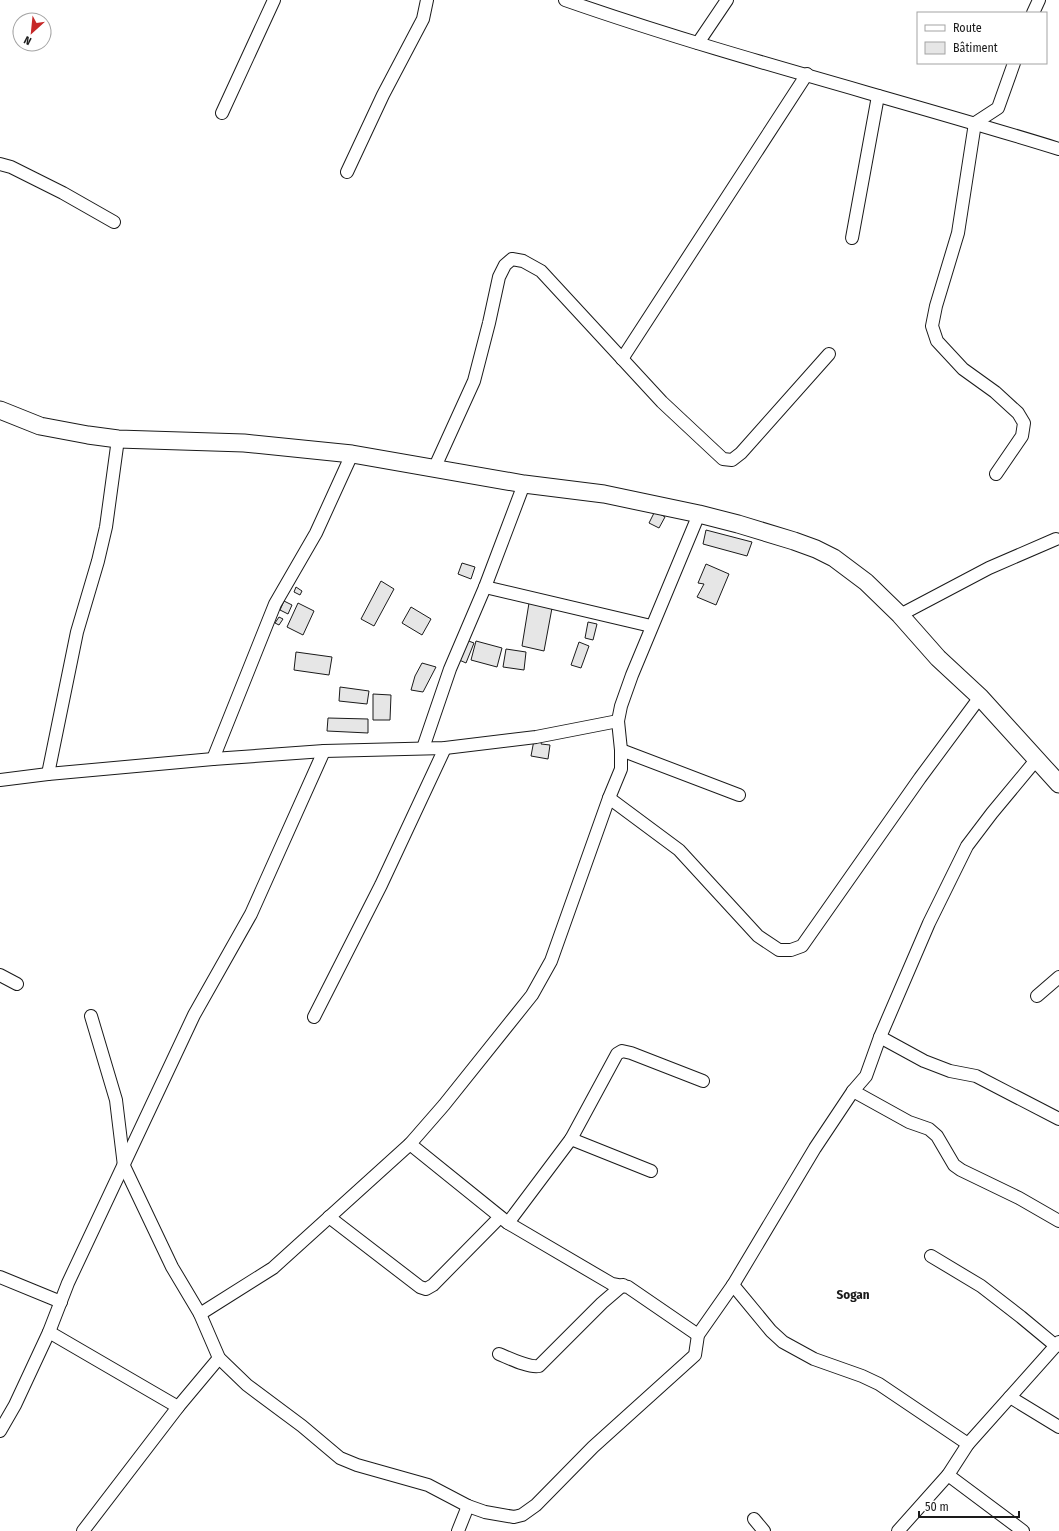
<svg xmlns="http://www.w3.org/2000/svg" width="1059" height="1531" viewBox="0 0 1059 1531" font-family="'Fira Sans Condensed',sans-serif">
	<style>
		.building { fill: #e6e6e6; stroke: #1a1a1a }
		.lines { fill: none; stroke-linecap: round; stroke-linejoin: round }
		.street-casing { stroke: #1a1a1a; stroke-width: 14 }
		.secondary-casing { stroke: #1a1a1a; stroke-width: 19 }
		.street { stroke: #fff; stroke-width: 12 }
		.secondary { stroke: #fff; stroke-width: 17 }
		.labels { text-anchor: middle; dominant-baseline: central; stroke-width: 3; stroke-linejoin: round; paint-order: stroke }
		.quarter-label { font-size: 13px; font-weight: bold; fill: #1a1a1a; stroke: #fff }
	</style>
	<rect width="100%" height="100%" fill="#fff"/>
	<g class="building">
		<polygon points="655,511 665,517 659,528 649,523"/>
		<polygon points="706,530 752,542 747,556 703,544"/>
		<polygon points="462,563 475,567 471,579 458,574"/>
		<polygon points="706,564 729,574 716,605 697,597 704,584 698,583"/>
		<polygon points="381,581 394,589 374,626 361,619"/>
		<polygon points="296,587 302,591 300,595 294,592"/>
		<polygon points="284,601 292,605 288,614 280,610"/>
		<polygon points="298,603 314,611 303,635 287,627"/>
		<polygon points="529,603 552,608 544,651 522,646"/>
		<polygon points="411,607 431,619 422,635 402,623"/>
		<polygon points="279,617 283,619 279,625 275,623"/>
		<polygon points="588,622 597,624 593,640 585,638"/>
		<polygon points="466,640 474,643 466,663 457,659"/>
		<polygon points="476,641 502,648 497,667 471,660"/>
		<polygon points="579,642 589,646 581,668 571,665"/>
		<polygon points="506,649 526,652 524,670 503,667"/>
		<polygon points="296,652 332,657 329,675 294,670"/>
		<polygon points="422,663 436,667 423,692 411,690 415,676"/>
		<polygon points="340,687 369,691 367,704 339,701"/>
		<polygon points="373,694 391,695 390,720 373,720"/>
		<polygon points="328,718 368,719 368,733 327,731"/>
		<polygon points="534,740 542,741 541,744 550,745 548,759 531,756"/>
	</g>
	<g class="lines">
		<defs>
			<g id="street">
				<path d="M565,0C728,57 895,98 1059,149"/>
				<polyline points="1033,13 1039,0"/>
				<polyline points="698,43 727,0"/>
				<polyline points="222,113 274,0"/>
				<polyline points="0,164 11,167 63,193 114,222"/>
				<polyline points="347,172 383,95 423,19 427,0"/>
				<polyline points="852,238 878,96"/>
				<polyline points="622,359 807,74"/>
				<polyline points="434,469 474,381 489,323 499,277 505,265 512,259 523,261 541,271 662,402 723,459 732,460 741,453 829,354"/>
				<polyline points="996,474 1022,436 1024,423 1018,413 995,392 963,369 937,341 932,326 936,306 958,233 975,123 998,108 1014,63"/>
				<polyline points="485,587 651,626"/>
				<polyline points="900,615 989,568 1056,539"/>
				<polyline points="423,748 450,669 485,587 524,484"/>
				<polyline points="621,750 739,795"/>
				<polyline points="213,759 275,604 316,533 352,454"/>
				<polyline points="48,774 77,632 98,561 106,527 118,439"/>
				<polyline points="0,780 48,774 213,759 324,751 445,748 536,737 618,721"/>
				<polyline points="609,798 679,850 758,936 779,950 791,950 802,946 920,778 980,697"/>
				<polyline points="0,975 17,984"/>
				<polyline points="1037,996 1059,977"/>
				<polyline points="91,1016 116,1100 124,1166 172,1267 200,1314 219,1358 247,1385 302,1426 340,1458 357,1465 428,1485 468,1506 485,1512 514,1517 522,1515 536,1505 593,1447 695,1355 698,1335 733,1285 815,1148 853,1091 866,1076 880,1037 929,923 967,846 992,813 1036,760"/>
				<polyline points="314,1017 381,885 445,748"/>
				<polyline points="880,1037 924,1061 950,1071 976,1076 1059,1119"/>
				<polyline points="853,1091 909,1122 929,1129 937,1136 954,1165 961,1170 1019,1198 1059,1221"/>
				<polyline points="571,1139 651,1171"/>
				<polyline points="410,1144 508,1223 612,1284 628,1287 698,1335"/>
				<polyline points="329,1217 420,1287 426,1289 433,1285 500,1217"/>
				<polyline points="508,1223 571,1139 617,1054 622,1051 631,1053 703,1081"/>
				<polyline points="931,1256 981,1286 1021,1317 1056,1346"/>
				<polyline points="0,1277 61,1302"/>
				<polyline points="733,1285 771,1331 783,1342 814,1359 862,1376 879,1384 968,1444"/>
				<polyline points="200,1314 273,1268 410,1144 444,1105 532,995 551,961 609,798 621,769 621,750 618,721 621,706 632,675 699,514"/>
				<polyline points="49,1332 178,1407"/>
				<path d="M499,1354C509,1358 529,1368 539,1366L602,1303L623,1285"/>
				<polyline points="1010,1397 1059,1427"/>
				<polyline points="0,1431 15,1405 49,1332 68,1283 194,1015 251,914 324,751"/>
				<polyline points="948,1475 1023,1531"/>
				<polyline points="754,1519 764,1531"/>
				<polyline points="83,1531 178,1407 219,1358"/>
				<polyline points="458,1531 468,1506"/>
				<polyline points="898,1531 948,1475 968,1444 1059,1342"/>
			</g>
			<polyline id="secondary" points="0,410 40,426 88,435 118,439 244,443 352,454 524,484 604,494 699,514 738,524 794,541 816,549 834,558 866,582 900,615 938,658 980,697 1059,784"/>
		</defs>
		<use href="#street" class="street-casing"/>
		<use href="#secondary" class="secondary-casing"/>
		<use href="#street" class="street"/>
		<use href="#secondary" class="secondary"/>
	</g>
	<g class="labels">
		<g class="quarter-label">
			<text x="853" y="1294">Sogan</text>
		</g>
	</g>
	<rect x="917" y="12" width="130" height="52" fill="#ffffff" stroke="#a3a3a3"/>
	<rect x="925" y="25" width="20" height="6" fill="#ffffff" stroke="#a3a3a3"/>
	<text x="953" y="32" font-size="12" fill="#1a1a1a">Route</text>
	<rect x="925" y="42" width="20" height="12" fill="#e6e6e6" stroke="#a3a3a3"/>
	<text x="953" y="52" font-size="12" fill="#1a1a1a">Bâtiment</text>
	<g transform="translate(32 32) rotate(207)"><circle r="19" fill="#ffffff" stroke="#a3a3a3"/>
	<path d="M0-3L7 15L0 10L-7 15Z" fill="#c62828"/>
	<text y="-6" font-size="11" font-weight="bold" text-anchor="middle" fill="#1a1a1a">N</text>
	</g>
	<path d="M919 1511v6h100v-6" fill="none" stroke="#1a1a1a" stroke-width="2"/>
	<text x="925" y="1511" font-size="12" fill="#1a1a1a" stroke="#ffffff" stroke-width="3" paint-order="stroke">50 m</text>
</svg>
